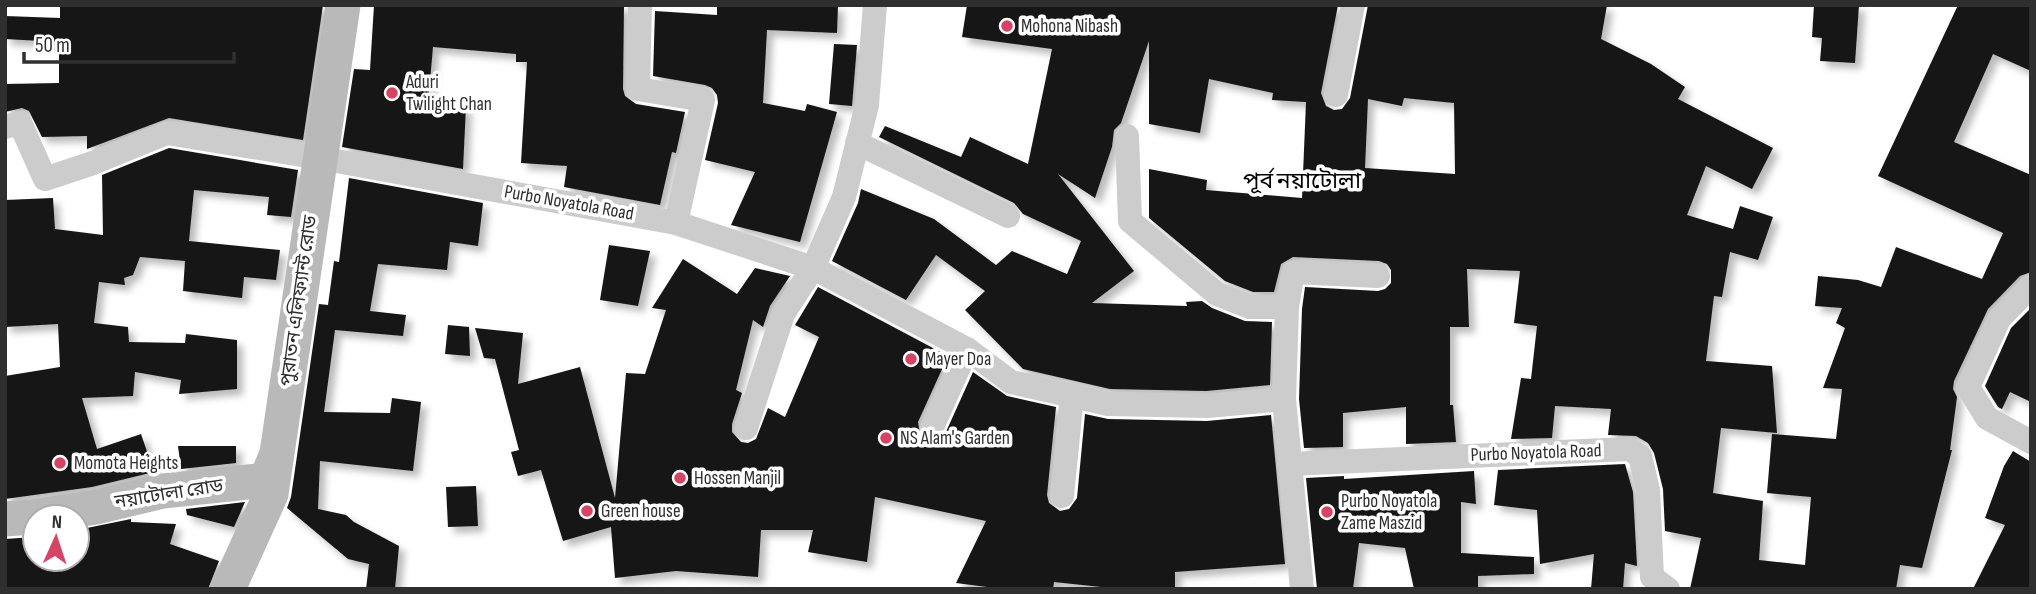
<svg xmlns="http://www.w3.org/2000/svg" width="2036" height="594" viewBox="0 0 2036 594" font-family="'Sofia Sans Condensed','Noto Sans Bengali',sans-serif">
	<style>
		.building { fill: #161616; fill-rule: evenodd; filter: url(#shadow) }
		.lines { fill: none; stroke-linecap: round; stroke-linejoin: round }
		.street { stroke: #ccc; stroke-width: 24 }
		.secondary { stroke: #b9b9b9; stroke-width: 35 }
		.poi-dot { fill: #d34465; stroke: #fff; stroke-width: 2.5 }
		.labels { text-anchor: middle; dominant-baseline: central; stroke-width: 7; stroke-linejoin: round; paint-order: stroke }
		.poi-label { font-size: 19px; fill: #2f2f2f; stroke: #fff; text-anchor: start }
		.street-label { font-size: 19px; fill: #2f2f2f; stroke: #fff }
		.quarter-label { font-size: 23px; fill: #000; stroke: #fff }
	</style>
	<defs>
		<filter id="shadow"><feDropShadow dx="6" dy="6" stdDeviation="3.5" flood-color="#0004"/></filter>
	</defs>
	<rect width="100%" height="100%" fill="#fff"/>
	<g class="building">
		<polygon points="60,5 323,5 303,140 169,118 87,149 87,136 42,137 29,111 22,108 5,112 5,84 59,83 59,42 5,39 5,16 60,18"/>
		<polygon points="374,5 624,5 623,89 625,96 636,104 685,112 676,153 672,152 660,205 564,187 567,166 521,163 527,62 516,62 516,54 433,47 428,104 466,106 463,169 342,147 354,69 370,70"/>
		<polygon points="717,5 838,5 837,33 767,30 763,103 805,111 807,104 837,112 800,242 731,225 755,172 705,160 718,103 717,95 712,88 705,85 653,76 655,11 717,15"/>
		<path d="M967,5H1338L1321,93L1326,106L1334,110L1342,109L1350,98L1368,5H1607L1601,39L1651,64L1685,87L1678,99L1773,148L1752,189L1706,166L1687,215L1733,229L1740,206L1773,217L1758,260L1730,252L1722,297L1714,296L1706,361L1772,366L1777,433L1721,428L1713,493L1763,501L1759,560L1805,565L1811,497L1767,493L1772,434L1836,439L1842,389L1823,388L1845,328L1836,323L1842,308L1815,306L1818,276L1858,280L1881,287L1896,247L1982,279L2003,233L1878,176L1958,5H2031V71L1993,54L1954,142L2031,175V272L2020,276L1988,309L1954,381L1953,389L1957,397L1950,450H1952L1922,568L1900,565L1896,589H1690L1701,538L1665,531L1663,489L1654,453L1648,443L1636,436L1608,435L1611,409L1555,406L1552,438L1511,439L1521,378L1531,379L1537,326L1514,323L1520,271L1467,269L1469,327H1450V405H1453L1456,442L1406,444V407L1343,413V447L1304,448L1299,399L1302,309L1305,287L1378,291L1385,289L1391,283V270L1387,264L1379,261L1293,257L1281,264L1274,292H1253L1225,281L1149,218V169L1207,180L1206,190L1302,198L1306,102L1272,100L1273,93L1209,79L1200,133L1149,124V41L1121,123L1114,130L1112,147L1095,198L1058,174L1134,271L1092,303L1187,306L1186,302L1202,301L1212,308L1245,321L1272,322L1270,385L1206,391L1110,389L1023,369L965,310L985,291L936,255L906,300L832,261L858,203L861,189L934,219L996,265L1012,251L1067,274L1081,241L1023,214L1014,203L879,137L885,126L961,157L970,137L1028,164L1052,49L962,37ZM1404,98L1454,103L1455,174L1365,168L1368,99L1402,106Z"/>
		<polygon points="1814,5 1859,5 1855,63 1820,61 1822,38 1812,37"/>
		<polygon points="834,44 857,45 852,106 829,104"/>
		<polygon points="169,148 298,170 291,217 267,215 269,197 194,190 189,241 280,250 276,280 244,277 242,298 183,291 185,261 140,257 133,275 124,278 125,285 99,282 94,323 128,327 129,342 185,343 186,334 237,340 237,389 179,394 181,380 135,372 133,396 82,398 97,449 141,434 154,472 92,487 5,499 5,376 60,367 58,324 5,327 5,200 53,198 55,229 103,235 102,175"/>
		<polygon points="349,178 483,203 478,246 450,242 447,270 378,264 370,311 406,315 403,336 335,330 324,412 390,413 392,398 421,402 413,471 320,461 318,509 346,515 354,522 399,546 395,589 366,589 369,564 348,559 287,508 291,497 319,304 328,305 334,261 339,262"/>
		<polygon points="609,245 650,251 638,306 600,300"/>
		<polygon points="683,259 737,294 755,268 790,276 770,306 763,327 753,320 736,390 742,393 732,424 732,432 741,442 748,443 756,439 768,408 785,417 819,337 795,325 818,287 948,356 918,422 920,435 925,440 934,442 945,434 973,372 1007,396 1056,407 1047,495 1049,503 1060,511 1069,509 1077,498 1085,414 1108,419 1207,421 1271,415 1285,564 1175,572 1175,589 1120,589 1054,582 1053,589 1003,589 956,583 986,521 875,497 867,562 808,552 813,530 761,530 758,577 676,571 615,578 611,527 563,541 541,470 518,476 511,452 519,450 495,359 484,358 475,328 523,333 518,384 580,367 615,498 626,373 645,374 666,310 652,308"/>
		<polygon points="2031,308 2031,402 2010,392 2002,409 1998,407 1985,386 2011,328"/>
		<polygon points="448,325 469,327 470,356 445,354"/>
		<polygon points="178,446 236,446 236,463 181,469"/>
		<polygon points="2013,451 2031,462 2031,589 1973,589 2005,525 1985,518 2004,466"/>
		<polygon points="1625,464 1633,492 1637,566 1625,563 1623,589 1591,589 1594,554 1540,564 1537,510 1494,505 1498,470"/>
		<polygon points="1474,471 1476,504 1461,502 1461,553 1534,557 1534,574 1478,576 1478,589 1414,589 1405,548 1359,543 1353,589 1317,589 1306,478 1344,476 1344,479"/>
		<polygon points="476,486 478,526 448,527 446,487"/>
		<polygon points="245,502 234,527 187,515 186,509"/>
		<polygon points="131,519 131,522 176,524 170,544 219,561 208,589 5,589 5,539 35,537 35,559 77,559 77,530"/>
	</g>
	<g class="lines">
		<g class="street">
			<polyline points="640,5 638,89 703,100 676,223"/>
			<polyline points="875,5 867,105 844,197 813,268 967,349 1011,382 1108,404 1207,406 1284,399 1302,589"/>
			<polyline points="1336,95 1353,5"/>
			<polyline points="5,127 20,123 45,179 93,163 167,133 320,158 676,223 813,268 783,314 746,428"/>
			<polyline points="1127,136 1130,221 1217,294 1250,307 1287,307 1293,272 1378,276"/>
			<polyline points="857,143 1008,216"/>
			<polyline points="2031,286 1999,319 1968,387 1987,418 2031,442"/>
			<polyline points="1284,399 1287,307"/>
			<polyline points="932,427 967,349"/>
			<polyline points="1289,464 1629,449 1640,456 1648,490 1652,577 1668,589"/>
			<polyline points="1062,496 1072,395"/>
		</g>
		<g class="secondary">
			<polyline points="5,519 32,517 96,507 163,491 266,480 276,456"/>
			<polyline points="228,589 271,494 343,5"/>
		</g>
	</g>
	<g class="poi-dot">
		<circle cx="1007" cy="26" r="7"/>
		<circle cx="392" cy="93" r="7"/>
		<circle cx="911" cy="359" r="7"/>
		<circle cx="886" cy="438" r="7"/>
		<circle cx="60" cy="463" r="7"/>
		<circle cx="680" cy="478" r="7"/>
		<circle cx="587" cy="511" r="7"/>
		<circle cx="1327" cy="512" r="7"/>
	</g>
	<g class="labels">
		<g class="poi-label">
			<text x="1021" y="26">Mohona Nibash</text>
			<text x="406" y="82">Aduri<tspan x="406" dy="22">Twilight Chan</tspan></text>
			<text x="925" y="359">Mayer Doa</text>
			<text x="900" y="438">NS Alam's Garden</text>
			<text x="74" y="463">Momota Heights</text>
			<text x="694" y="478">Hossen Manjil</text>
			<text x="1341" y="501">Purbo Noyatola<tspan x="1341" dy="22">Zame Maszid</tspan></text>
			<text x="601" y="511">Green house</text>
		</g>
		<g class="street-label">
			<text transform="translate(569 203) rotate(10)">Purbo Noyatola Road</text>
			<text transform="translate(299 301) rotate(-82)">পুরাতন এলিফ্যান্ট রোড</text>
			<text transform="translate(1536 453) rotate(-2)">Purbo Noyatola Road</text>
			<text transform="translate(169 494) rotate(-9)">নয়াটোলা রোড</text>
		</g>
		<g class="quarter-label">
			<text x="1302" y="181">পূর্ব নয়াটোলা</text>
		</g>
	</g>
	<rect width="2036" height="594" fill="none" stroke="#2f2f2f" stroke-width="14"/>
	<g transform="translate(56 538) rotate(3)"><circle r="33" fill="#ffffff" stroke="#acacac" stroke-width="2"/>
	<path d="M0-5L12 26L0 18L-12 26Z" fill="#d34465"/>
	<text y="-10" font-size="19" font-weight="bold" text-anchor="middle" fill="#2f2f2f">N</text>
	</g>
	<path d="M24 52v10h210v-10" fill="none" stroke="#2f2f2f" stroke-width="3.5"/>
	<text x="35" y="52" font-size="21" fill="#2f2f2f" stroke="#ffffff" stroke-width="5" paint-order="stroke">50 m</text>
</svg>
